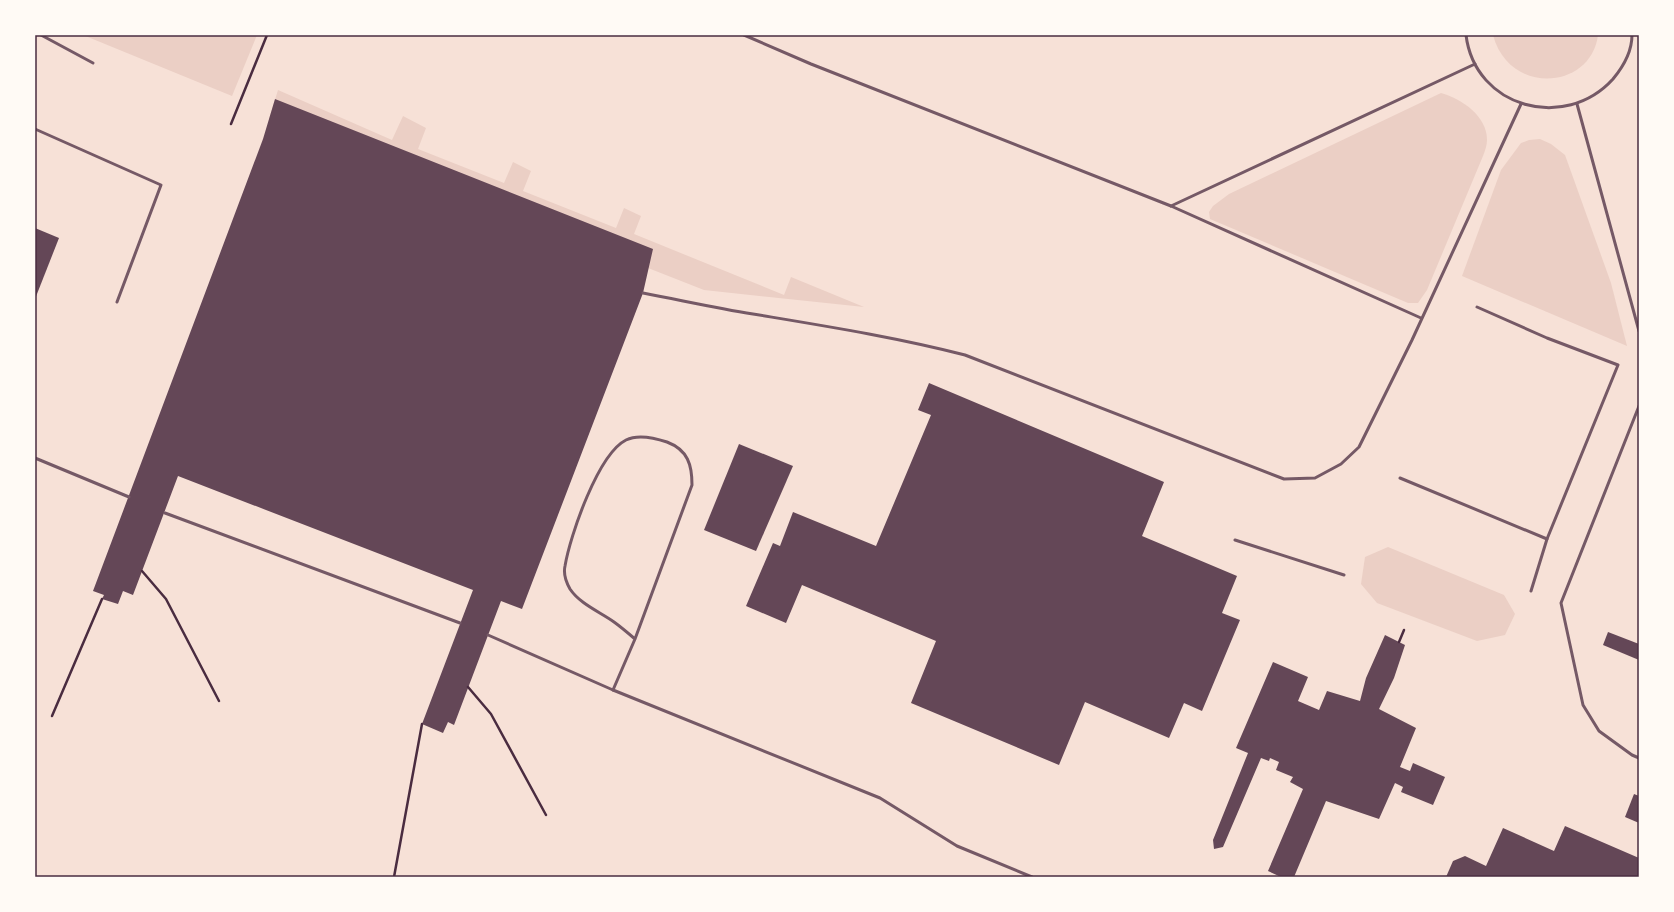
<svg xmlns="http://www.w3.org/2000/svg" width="1674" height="912" viewBox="0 0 1674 912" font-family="'DejaVu Sans',sans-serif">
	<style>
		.green { fill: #ebcfc5 }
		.building { fill: #644757 }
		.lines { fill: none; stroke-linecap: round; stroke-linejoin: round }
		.path { stroke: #4a2c40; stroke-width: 2.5 }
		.service { stroke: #755966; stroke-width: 3 }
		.neatline { fill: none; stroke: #4a2c40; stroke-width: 1.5 }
	</style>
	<rect width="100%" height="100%" fill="#f7e1d7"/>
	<g class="green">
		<polygon points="83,35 257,35 232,96"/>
		<path d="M1493,35H1598C1591,90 1509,96 1493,35Z"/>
		<polygon points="278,90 392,140 403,116 426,128 418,149 504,183 513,162 531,171 523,191 616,228 624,208 641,216 634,234 784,295 791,277 864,307 704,290 269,119"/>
		<path d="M1441,93C1462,99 1487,116 1487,140C1487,145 1485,151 1483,156L1427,290L1418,303H1408L1210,219L1209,212L1213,206L1229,194Z"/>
		<polygon points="1540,139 1551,144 1565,155 1611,283 1627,346 1462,276 1501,170 1521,143 1529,140"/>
		<polygon points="1388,547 1504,595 1515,614 1505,635 1477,641 1377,603 1361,584 1365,557"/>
	</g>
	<g class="building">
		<polygon points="275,99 653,249 643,293 522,609 501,601 454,725 448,722 443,733 422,724 473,590 178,476 133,595 123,591 118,604 102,599 104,595 93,591 263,139"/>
		<polygon points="35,228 59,238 35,299"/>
		<polygon points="929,383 1164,482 1142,536 1237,576 1222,613 1240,620 1202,711 1184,703 1169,738 1085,702 1059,765 911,703 936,641 802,585 786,623 746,606 773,543 780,546 793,512 876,546 931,415 918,410"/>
		<polygon points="739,444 793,466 756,551 704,530"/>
		<polygon points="1608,632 1639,644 1639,660 1603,645"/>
		<polygon points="1385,635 1405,645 1394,678 1379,709 1416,728 1400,767 1410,771 1413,763 1445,777 1433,805 1401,792 1403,787 1395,783 1379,819 1326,801 1294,877 1281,877 1268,871 1303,789 1290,782 1293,777 1276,770 1279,762 1270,758 1269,761 1261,758 1223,847 1214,849 1213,840 1248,753 1236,748 1273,662 1308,677 1298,701 1319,710 1327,691 1360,701 1366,678"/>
		<polygon points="1634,794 1639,796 1639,823 1625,817"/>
		<polygon points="1565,826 1639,858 1639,877 1446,877 1453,861 1465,856 1486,866 1503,828 1554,851"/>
	</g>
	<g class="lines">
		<g class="path">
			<polyline points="231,124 267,35"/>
			<polyline points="142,571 166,599 219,701"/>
			<polyline points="1399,642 1404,630"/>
			<polyline points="468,687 491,714 546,815"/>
			<polyline points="52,716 102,599"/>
			<polyline points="394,877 422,724"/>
		</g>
		<g class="service">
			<polyline points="41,35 93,63"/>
			<polyline points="744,35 811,64 1171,206 1421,318"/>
			<path d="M1466,35C1475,108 1565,132 1613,79C1623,67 1632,51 1632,35"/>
			<polyline points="1577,104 1639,331"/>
			<polyline points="35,129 161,185 117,302"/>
			<polyline points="1171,206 1475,64"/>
			<path d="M643,293C680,300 716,308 753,314C825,326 895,337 965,355L1284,479L1315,478L1341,464L1359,447L1412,340L1521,104"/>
			<polyline points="1477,307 1547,338 1618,365 1547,539 1531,591"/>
			<polyline points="1639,406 1561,603 1583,705 1599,731 1632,755 1639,758"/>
			<polyline points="35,458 129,497"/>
			<polyline points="1400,478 1547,539"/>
			<polyline points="165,513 460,623"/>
			<polyline points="1235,540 1344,575"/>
			<polyline points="488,635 613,690 880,798 957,846 1032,877"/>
			<path d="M613,690L635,639L692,485C692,465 688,450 667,442C655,438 638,434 626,440C598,454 570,536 565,566C563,575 566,582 570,589C580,604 600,612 614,622C621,627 628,633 635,639"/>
		</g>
	</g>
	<rect width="1674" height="912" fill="none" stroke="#fffaf5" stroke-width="72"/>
	<rect x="36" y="36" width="1602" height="840" class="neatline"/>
</svg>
